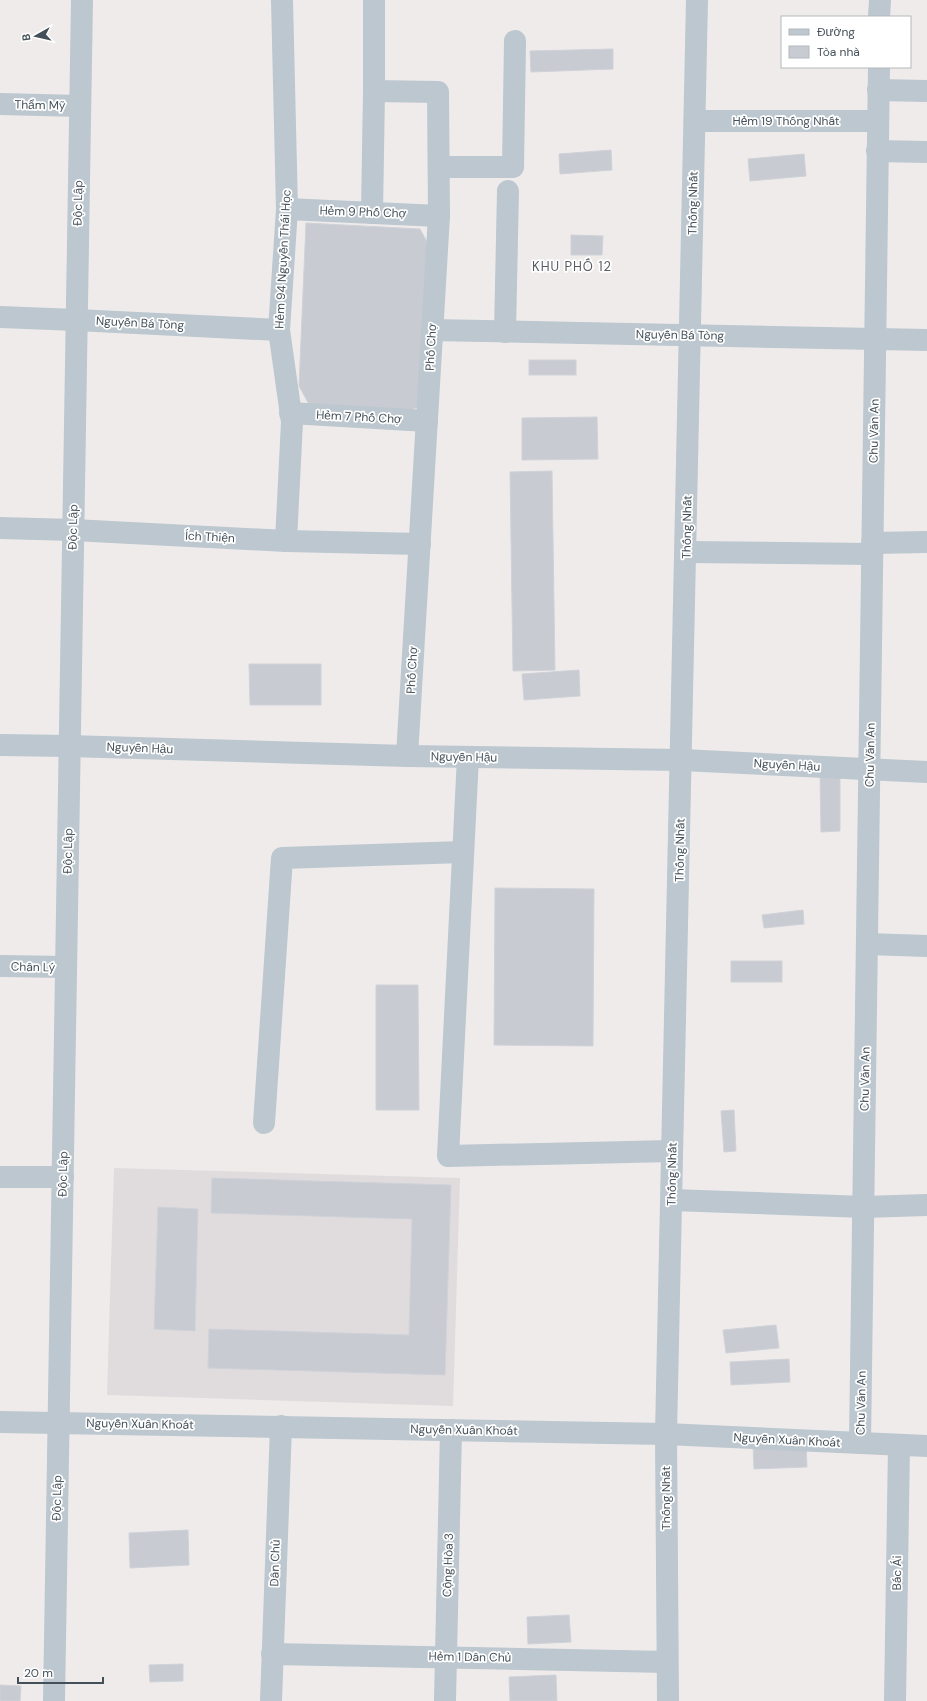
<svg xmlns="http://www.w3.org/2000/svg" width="927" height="1701" viewBox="0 0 927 1701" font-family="'DM Sans',sans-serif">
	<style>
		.education { fill: #e0dcde }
		.building { fill: #c8cbd1; stroke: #cfd2d8 }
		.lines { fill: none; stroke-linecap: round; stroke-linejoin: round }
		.minor { stroke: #bcc7cf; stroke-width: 22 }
		.labels { text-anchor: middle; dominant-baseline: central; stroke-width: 3.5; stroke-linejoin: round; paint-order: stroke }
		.street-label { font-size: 12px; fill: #445059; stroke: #fff }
		.neighbourhood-label { font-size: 13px; letter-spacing: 1px; fill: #585c61; stroke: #fff }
	</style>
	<rect width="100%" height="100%" fill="#efebeb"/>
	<polygon class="education" points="114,1168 460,1178 453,1406 107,1395"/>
	<g class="building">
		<polygon points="613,49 613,69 531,72 530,51"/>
		<polygon points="611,150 612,170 560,174 559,154"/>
		<polygon points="804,154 806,176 750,181 748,159"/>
		<polygon points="306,223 420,229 427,242 420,406 404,413 311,408 299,386"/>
		<polygon points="571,235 603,236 602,255 571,255"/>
		<rect x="529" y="360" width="47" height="15"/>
		<polygon points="597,417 598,459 522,460 522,418"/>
		<polygon points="552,471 555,670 513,671 510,472"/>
		<polygon points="249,664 321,664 321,705 250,705"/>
		<polygon points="579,670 580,696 524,700 522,674"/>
		<polygon points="820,773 840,773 840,831 821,832"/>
		<polygon points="495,888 594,889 593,1046 494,1045"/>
		<polygon points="803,910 804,924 764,928 762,915"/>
		<rect x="731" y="961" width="51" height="21"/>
		<polygon points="376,985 418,985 419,1110 376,1110"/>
		<polygon points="734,1110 736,1151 724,1152 721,1111"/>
		<polygon points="212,1178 451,1185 445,1375 208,1368 209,1329 409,1335 412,1219 211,1213"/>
		<polygon points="158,1207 198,1209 195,1331 154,1329"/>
		<polygon points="776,1325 779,1348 726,1353 723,1330"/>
		<polygon points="789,1359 790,1382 731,1385 730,1362"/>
		<polygon points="806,1443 807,1467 754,1469 753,1445"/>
		<polygon points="188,1530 189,1565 130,1568 129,1533"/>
		<polygon points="569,1615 571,1642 528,1644 527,1617"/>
		<polygon points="183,1664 183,1681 150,1682 149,1665"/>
		<polygon points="556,1675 557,1701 510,1701 509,1677"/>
		<polygon points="0,1685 21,1686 20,1701 0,1701"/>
	</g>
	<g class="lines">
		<g class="minor">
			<polyline points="282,0 287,209 279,330 292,422 286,541"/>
			<polyline points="374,0 374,91 438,92 439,216 407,756"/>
			<polyline points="879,17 880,0"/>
			<polyline points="878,90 927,91"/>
			<polyline points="0,104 80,106"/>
			<polyline points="695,121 878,121"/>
			<polyline points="877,151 927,152"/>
			<polyline points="439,167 513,167 515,41"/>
			<polyline points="287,209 439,216"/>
			<polyline points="372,213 374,91"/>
			<polyline points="0,317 76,320 279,330"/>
			<polyline points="432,330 927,340"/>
			<polyline points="505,332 508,191"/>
			<polyline points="290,413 427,421"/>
			<polyline points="0,528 73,530 286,541 420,544"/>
			<polyline points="872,543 927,542"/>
			<polyline points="686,552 872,554"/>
			<polyline points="0,745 69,746 407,756 682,760 927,772"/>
			<polyline points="468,757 448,1156 672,1151"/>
			<polyline points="867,944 927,946"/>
			<polyline points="0,966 66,967"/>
			<polyline points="264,1123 282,858 463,852"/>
			<polyline points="0,1177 63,1177"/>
			<polyline points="672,1200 864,1207 927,1205"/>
			<polyline points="0,1422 666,1434 927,1446"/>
			<polyline points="860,1443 879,67"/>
			<polyline points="272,1654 667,1662"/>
			<polyline points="54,1701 82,0"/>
			<polyline points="271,1701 281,1426"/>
			<polyline points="445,1701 451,1430"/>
			<polyline points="668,1701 666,1434 697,0"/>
			<polyline points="895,1701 899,1445"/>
		</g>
	</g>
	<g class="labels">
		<g class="street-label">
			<text transform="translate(40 105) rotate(1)">Thẩm Mỹ</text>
			<text x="786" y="121">Hẻm 19 Thống Nhất</text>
			<text transform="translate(78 203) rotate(-89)">Độc Lập</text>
			<text transform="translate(693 203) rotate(-89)">Thống Nhất</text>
			<text transform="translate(363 212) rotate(2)">Hẻm 9 Phố Chợ</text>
			<text transform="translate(283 259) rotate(-87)">Hẻm 94 Nguyễn Thái Học</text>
			<text transform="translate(140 323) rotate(3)">Nguyễn Bá Tòng</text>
			<text transform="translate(680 335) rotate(1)">Nguyễn Bá Tòng</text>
			<text transform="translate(431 347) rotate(-87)">Phố Chợ</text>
			<text transform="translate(359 417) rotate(3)">Hẻm 7 Phố Chợ</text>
			<text transform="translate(874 431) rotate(-89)">Chu Văn An</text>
			<text transform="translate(73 527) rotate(-89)">Độc Lập</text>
			<text transform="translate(687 527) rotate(-89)">Thống Nhất</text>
			<text transform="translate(210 537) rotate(3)">Ích Thiện</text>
			<text transform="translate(412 670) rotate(-87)">Phố Chợ</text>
			<text transform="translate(140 748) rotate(2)">Nguyễn Hậu</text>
			<text transform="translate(870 755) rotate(-89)">Chu Văn An</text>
			<text transform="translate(464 757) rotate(1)">Nguyễn Hậu</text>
			<text transform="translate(787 765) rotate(3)">Nguyễn Hậu</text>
			<text transform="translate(680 850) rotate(-89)">Thống Nhất</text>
			<text transform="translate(68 851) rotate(-89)">Độc Lập</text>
			<text transform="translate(33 967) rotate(1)">Chân Lý</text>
			<text transform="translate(865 1079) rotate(-89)">Chu Văn An</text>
			<text transform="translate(63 1174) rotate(-89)">Độc Lập</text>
			<text transform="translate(672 1174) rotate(-89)">Thống Nhất</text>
			<text transform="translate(861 1403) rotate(-89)">Chu Văn An</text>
			<text transform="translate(140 1424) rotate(1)">Nguyễn Xuân Khoát</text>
			<text transform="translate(464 1430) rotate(1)">Nguyễn Xuân Khoát</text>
			<text transform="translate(787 1440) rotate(3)">Nguyễn Xuân Khoát</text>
			<text transform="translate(57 1498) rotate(-89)">Độc Lập</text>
			<text transform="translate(666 1498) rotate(-90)">Thống Nhất</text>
			<text transform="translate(275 1563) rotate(-88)">Dân Chủ</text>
			<text transform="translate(448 1565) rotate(-88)">Cộng Hòa 3</text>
			<text transform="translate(897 1573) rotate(-89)">Bác Ái</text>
			<text transform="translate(470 1657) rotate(1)">Hẻm 1 Dân Chủ</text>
		</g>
		<g class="neighbourhood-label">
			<text x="572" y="266">KHU PHỐ 12</text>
		</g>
	</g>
	<rect x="781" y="16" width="130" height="52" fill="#ffffff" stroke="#b4b9bd"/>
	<rect x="789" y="29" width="20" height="6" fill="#bcc7cf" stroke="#b4b9bd"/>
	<text x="817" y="36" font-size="12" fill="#445059">Đường</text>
	<rect x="789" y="46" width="20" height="12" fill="#c8cbd1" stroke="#b4b9bd"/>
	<text x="817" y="56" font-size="12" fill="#445059">Tòa nhà</text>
	<g transform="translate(36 36) rotate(262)" stroke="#ffffff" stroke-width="3" paint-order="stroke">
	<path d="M0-3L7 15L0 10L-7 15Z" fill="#445059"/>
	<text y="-6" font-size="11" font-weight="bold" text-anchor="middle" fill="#445059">B</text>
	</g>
	<path d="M18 1677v6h85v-6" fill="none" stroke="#445059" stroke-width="2"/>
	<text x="24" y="1677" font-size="12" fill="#445059" stroke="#ffffff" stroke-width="3" paint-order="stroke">20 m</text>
</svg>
